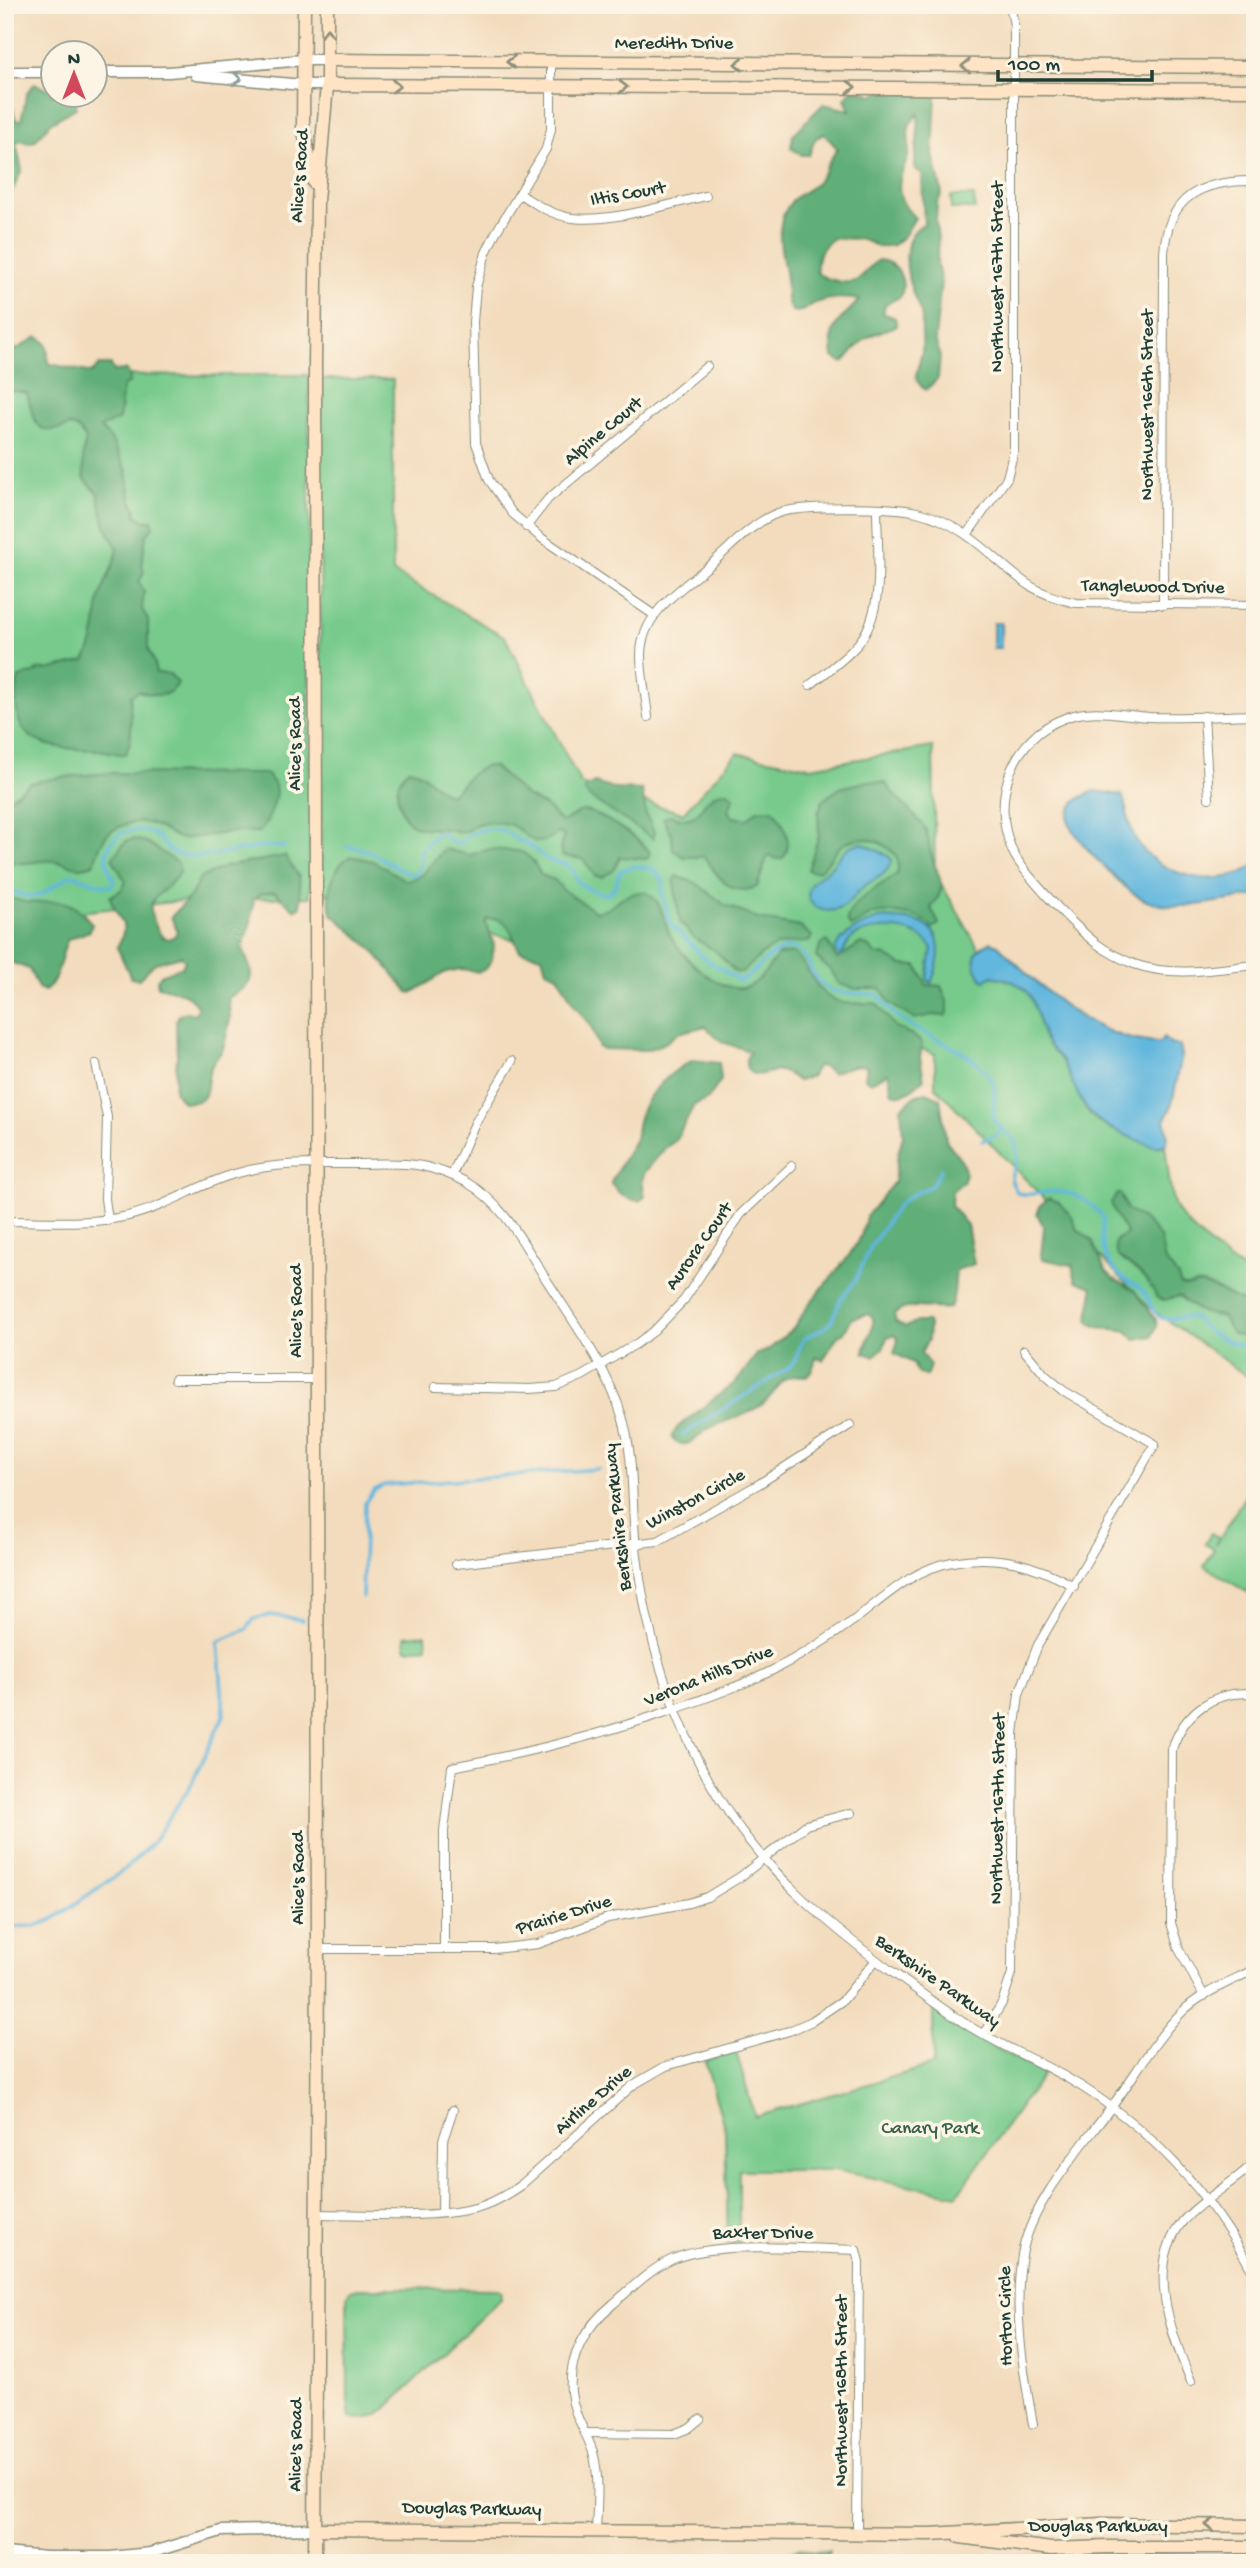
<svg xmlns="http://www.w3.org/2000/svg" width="1260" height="2568" viewBox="0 0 1260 2568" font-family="'Gochi Hand',sans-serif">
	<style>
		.green { fill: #77ca8c; stroke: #4b8460; stroke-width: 2 }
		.forest { fill: #61ae78; stroke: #407656; stroke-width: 2 }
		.water { fill: #62b7de; stroke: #407a89; stroke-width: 2 }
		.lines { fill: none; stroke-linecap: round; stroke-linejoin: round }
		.stream { stroke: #62b7de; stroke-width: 3.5 }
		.minor-casing { stroke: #898c78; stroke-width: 10 }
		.tertiary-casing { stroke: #898c78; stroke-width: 13 }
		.secondary-casing { stroke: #898c78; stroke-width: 15 }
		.minor { stroke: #fff; stroke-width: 8 }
		.tertiary { stroke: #fff; stroke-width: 10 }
		.secondary { stroke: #fee4c5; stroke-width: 12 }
		.oneway { stroke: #8e907c }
		.oneway2 { stroke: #8f9e9a }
		.labels { text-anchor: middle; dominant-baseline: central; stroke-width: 7; stroke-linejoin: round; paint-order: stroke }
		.street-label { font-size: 19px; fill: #1f3d34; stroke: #fcf5e5 }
		.park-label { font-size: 19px; fill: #35604a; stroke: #fcf5e5 }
	</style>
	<rect width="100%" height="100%" fill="#fcf5e5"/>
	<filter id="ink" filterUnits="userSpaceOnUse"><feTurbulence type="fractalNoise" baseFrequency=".0143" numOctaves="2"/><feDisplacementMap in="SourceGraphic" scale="14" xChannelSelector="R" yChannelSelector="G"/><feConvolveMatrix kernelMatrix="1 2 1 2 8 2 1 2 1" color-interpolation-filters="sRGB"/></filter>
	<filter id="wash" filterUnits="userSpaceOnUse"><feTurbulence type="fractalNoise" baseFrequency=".00686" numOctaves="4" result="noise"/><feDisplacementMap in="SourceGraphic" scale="28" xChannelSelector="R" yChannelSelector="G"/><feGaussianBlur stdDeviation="1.57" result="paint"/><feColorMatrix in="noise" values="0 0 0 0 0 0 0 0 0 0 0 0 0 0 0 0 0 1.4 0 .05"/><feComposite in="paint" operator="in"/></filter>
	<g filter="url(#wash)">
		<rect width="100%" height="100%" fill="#f3dcbd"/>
		<g class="green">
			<polygon points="951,196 974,196 975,209 951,209"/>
			<polygon points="309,375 310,897 191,900 5,920 5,376"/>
			<path d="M320,379H393V572L505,637L581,784L683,813L737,753L810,767L933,747L935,873L979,949C972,962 975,969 984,981L992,976C1041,985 1030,1004 1046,1040C1049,1049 1056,1053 1062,1061C1074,1078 1077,1102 1093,1117C1110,1133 1140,1139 1162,1146L1165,1145C1167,1159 1170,1199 1176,1209C1186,1227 1236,1269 1255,1276V1382L1150,1308L935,1086V1054L880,1032L337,895L321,894Z"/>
			<polygon points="1255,1479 1255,1597 1204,1566 1214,1549 1205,1544 1211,1533 1219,1538 1216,1545"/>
			<polygon points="426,1634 427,1647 406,1649 405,1636"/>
			<polygon points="933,2009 982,2041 1044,2073 957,2195 834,2170 739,2170 739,2243 728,2243 725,2130 705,2061 736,2052 755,2117 933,2065"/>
			<path d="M357,2288L499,2289L502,2292L501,2298L388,2407C374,2418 367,2421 350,2417L348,2401L347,2296L349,2291Z"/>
			<polygon points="1095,2553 1255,2554 1255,2563 930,2563"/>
		</g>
		<g class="forest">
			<path d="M35,84L48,89L52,88V94L77,95L76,108L50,123L35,141L28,143L22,140L18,141L16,144L22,170L8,200L5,250V95L12,106L16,120L20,121C27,107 21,94 35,84Z"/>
			<path d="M853,88L873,95L880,91L936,94L933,154L942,193L937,204L936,222L938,240L937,265L941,282L935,339L940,357L938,378L926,390C909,379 919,368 922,352C923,342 921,329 922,319C922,312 917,305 915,299C906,277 898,236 924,224L922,174L915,169C914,151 920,133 918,114C901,131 912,137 908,156C907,161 903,167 902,172C895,190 902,206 915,218L904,236L893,245L879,247L861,239L834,238C822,246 815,258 817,273C824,278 848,286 857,280C865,275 870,265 878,260C897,261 907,280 901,296L885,305L883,313L895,318L897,326C867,335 863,338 843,363L833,357C828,321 839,324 859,300C847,297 830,298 818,302C807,305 805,314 792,311C784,300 788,292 786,280C783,251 771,227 792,201C799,193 807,191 814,185C823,178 828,159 838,149L824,134L815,139L809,155H802L791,148L793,135L823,104L850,110L845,99Z"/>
			<path d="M5,276L13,283L7,300L10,310L8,334L12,349L15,350L37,337C49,342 48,350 48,362L51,364L92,373L99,365H111L114,371L126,370L130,375L129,383L123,387L119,419L100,428L111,439L127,471L131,499L136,509V515L145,521L152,520L153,527L146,536L142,565L144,572L139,582L144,592L142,609L148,620V649L154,662L156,673L170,674L178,683C169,700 153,695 138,691L131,696C128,714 136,738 125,754C115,755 108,750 98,750C45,748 5,746 19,677L37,672L36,670L51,669L85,661C96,641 96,623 99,602C103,584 114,567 118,549L105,526L98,494L84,478L83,454L86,439L77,428L70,426C33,438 36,423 27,393L5,390Z"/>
			<path d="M485,766H493L526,796L546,806L561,822C570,820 576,810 585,811C600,813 643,840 650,853L647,859L620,857L614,870L602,877L595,876L583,859L562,856L560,849L564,835L557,833C528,857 528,825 502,823C494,822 482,822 475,825C472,827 470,830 466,831C459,834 452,829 445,829C421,828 407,832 399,803C395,788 398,780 408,769C428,771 433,790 451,795L471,774Z"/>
			<path d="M111,773L266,774C268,777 272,780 274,783C280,795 268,822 260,832H233L183,839C172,837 164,829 153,825C147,822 138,822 131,823C103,830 103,840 93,864C78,872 68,862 54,861C39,859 23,867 8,861L5,850L6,801L30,783L63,777Z"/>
			<path d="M868,781L886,783C895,800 911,810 923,825C930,835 928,846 932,857C939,880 949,885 931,908L939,924L933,928C922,914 893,911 875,914C866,916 860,924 851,927L847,921C848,902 883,884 897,874C900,865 898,856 890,850C872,834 848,835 833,854C829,860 825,868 818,871C814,872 812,871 808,870L819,835L818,814L823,800L840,788Z"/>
			<polygon points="594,783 615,789 642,790 646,815 654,832 654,839 589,797 585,792 585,788"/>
			<path d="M721,792H728L734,797L728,811L733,817L747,819L757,810L773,809C784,822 794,844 783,858L776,859L770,855L766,860L757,887C730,898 718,876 704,857H684L673,850L672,836L663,818L670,815C706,828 696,799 721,792Z"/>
			<path d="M133,839L146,842L178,863L180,871C163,902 135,891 162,937L169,939L175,936L177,930L171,917L190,897L200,878L227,866L285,856L299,877L301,906L295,910L275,892L260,894L254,899L250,926L242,946C252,974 260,982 229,997C227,1005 231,1012 230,1019C229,1023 225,1043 224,1046C221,1055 213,1061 210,1070C204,1088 213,1105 183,1102L174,1091L177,1056L176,1020L180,1014L187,1012L194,1014L198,1009C192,992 173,990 158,986L157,980L162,974L182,967L185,961L181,956L155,963L139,979L131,978L117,947C132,921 117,920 110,897L122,889L126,882L112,858L126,841Z"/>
			<path d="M444,849L470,855L490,849L517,851L524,853L533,861L541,875L555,880L563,890L596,912L610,908C616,898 635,891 646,892C662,901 663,917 669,933C679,955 723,998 749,986C761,981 770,965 778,955L794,953C814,969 812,997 844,1003C855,1005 866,1001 877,1004L896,1028L913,1035L922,1043L920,1058L924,1079C914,1087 906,1098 892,1093L888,1073L871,1082L865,1079L867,1066C855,1063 844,1069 832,1073L824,1067L817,1066L812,1076L798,1081C792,1076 785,1071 778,1071C768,1071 752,1081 747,1068C744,1061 747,1057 750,1052C729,1042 723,1048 706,1026L678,1033L665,1043L647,1050L603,1049L599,1048L591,1027L573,1003L558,975L546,970L542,956L520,951C510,934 511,916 487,919L485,922L494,944L492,959L486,969L479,972L461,969L446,972L412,993L408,992L371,948L332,914C325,895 332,867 350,856L373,861L407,881L421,876Z"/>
			<path d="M676,876L696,883L725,905L758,919L800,927L812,936L809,942C771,943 769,947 742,973L735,972L717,952L694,938L680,922L674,883Z"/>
			<path d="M5,894C39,917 60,881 92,924L90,931L68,939C59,956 61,977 45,991L38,988L29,969L5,960Z"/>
			<polygon points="827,941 837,959 861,943 871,948 875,954 886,956 902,965 917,966 927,985 941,986 948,1003 948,1013 945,1016 932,1015 914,1019 890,1004 881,989 856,989 839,984 832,972 816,957 821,944"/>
			<path d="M693,1060L719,1063L721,1080L708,1099L694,1105L676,1140L665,1148L645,1172L642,1180L645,1197L639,1201C627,1200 618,1193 611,1184L612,1180L636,1137C636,1102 665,1075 693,1060Z"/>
			<path d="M926,1092L940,1098L946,1140L962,1161L965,1171L964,1181L952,1191L951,1206L967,1225L974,1264L956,1270C954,1283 956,1296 950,1308C931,1311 909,1300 894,1315L896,1322L906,1327L915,1322H927L929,1325L928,1340L921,1353L930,1366L926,1376L917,1373L913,1363L894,1353L898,1340L894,1335L887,1337L884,1347L874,1356L864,1353C866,1340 875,1328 873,1318L868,1314L851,1319L844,1333L837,1337L823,1360L816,1358L812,1371L807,1376C780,1372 781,1388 764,1403C748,1416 726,1419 708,1429C701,1433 694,1443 685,1444C681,1445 679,1443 675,1442L672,1436L678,1427L737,1381L757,1354L768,1350L793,1329L809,1304L848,1257L861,1236L866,1217L894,1182L898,1154L903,1135L901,1108L915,1096Z"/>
			<path d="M1117,1194H1120L1127,1210L1144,1220L1160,1237L1164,1258L1178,1277L1181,1285C1189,1289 1193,1282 1202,1284C1218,1287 1241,1306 1255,1303V1340L1232,1334L1222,1316C1205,1316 1192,1309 1180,1296L1164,1300L1157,1298C1152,1286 1146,1279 1136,1270C1124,1259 1112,1259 1116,1240L1127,1234L1115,1214L1111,1203Z"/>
			<path d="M1049,1198L1059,1202L1072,1217L1077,1229L1092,1241L1105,1270L1113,1278L1134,1290L1156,1320L1157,1327L1152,1336L1135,1339L1127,1331C1113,1328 1101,1331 1089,1322C1086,1310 1095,1299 1092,1287L1076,1281L1072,1265L1042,1259L1041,1256L1044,1227L1037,1214L1040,1205Z"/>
			<polygon points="800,2548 814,2552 829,2551 825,2563 778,2563 780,2557"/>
		</g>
		<g class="water">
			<rect x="993" y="623" width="8" height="25"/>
			<path d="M1095,791L1122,795C1129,813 1128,831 1140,846C1165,878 1222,890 1255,865V896C1225,900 1175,913 1147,901C1132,895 1120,882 1109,871C1094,858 1076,838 1068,820C1069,802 1080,797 1095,791Z"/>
			<path d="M862,843L887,855L892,860C885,880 873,877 861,889C854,895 850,904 841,908C823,917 799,903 812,883C816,877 824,874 829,869C840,857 844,845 862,843Z"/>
			<path d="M885,918C897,920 912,918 923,924C947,935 939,965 931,983L927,979L932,948C921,926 871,923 852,938C847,942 844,951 841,957L838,955L835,949C842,934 868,920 885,918Z"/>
			<path d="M991,942L998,945C1042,989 1093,1041 1160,1043L1163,1038L1172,1045H1180L1182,1056L1171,1108L1165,1119L1168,1138L1165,1145C1153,1149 1141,1141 1130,1137C1082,1116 1086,1109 1064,1065C1060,1055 1050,1050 1045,1040C1030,1004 1041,985 992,976L984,981C972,966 969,951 991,942Z"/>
		</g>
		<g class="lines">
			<g class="stream">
				<path d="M347,846C356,848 366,849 374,854C390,862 396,870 414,875C421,867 423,862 420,852L436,834L441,833L455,844C464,842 467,836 475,832C491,825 507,830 518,841H524L548,860L567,865L573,871L578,882L585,887L599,893L608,894L615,887L620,871L634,866L653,869L663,880L662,892L670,923L704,958L740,981C756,974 766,954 784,949C808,942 808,972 820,983C840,999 859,991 878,995C904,1038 966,1039 991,1079C999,1092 991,1107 994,1121L1015,1141C1016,1146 1018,1154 1017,1159C1014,1175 1005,1175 1018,1193C1028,1196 1035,1193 1046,1192C1070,1189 1089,1199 1104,1219C1098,1242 1104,1261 1122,1277C1129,1283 1138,1285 1144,1292C1151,1300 1151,1313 1162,1318C1173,1322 1183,1314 1194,1318C1200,1320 1200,1325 1205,1329C1220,1339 1238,1347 1255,1348"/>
				<path d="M5,886C37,908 44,891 71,875C86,877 95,886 111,886L114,882C108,864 100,855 115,838C124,828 145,828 155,835C161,839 165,847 171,851C176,855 185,856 192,856C223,858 253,843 284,847"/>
				<path d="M982,1141C991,1136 997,1139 1001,1127"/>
				<polyline points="682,1435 790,1367 796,1358 803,1339 826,1327 832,1320 839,1302 855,1281 871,1246 898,1205 913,1194 931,1186 941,1169"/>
				<polyline points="362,1597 365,1503 373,1491 384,1485 598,1469"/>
				<polyline points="5,1927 36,1926 52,1920 128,1867 153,1842 191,1785 224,1715 218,1642 247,1629 254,1619 270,1615 303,1620"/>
			</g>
		</g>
	</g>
	<g filter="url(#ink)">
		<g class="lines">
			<defs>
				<g id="minor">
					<polyline points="551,63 551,129 546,149 495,234 486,253 476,287 473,322 476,443 489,480 512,513 540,537 654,615"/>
					<path d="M520,194C536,205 554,216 573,218C611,223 668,204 706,196"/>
					<polyline points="526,527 548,499 707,366"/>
					<polyline points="967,535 1007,478 1014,450 1014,25 1010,5"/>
					<path d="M1163,605L1164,254C1167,196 1202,180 1255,181"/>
					<path d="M810,685C825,673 843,661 856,646C887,613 877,551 877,509"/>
					<path d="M1255,715C1219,716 1184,718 1149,717C1120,715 1092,707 1065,718C1012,737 990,799 1012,850C1021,872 1076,928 1097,944C1108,952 1121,959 1134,964C1173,978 1215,969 1255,965"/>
					<polyline points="1204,716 1209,798"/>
					<path d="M648,717C646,697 641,675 641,654C642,612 682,589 711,564C731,547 753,522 778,513C800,505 893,506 917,512C934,516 951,524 965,534C1009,564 1018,591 1076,603L1255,605"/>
					<polyline points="96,1064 107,1117 105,1199 108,1220"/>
					<polyline points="452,1175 475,1123 512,1061"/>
					<path d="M5,1221C46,1221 88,1225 128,1216C166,1207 197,1185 234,1174C273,1162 314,1164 356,1164C378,1164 400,1162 422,1166C437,1169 452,1175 466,1182C503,1203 522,1241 544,1276C572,1320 606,1365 622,1416C635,1459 631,1504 636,1548C645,1635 673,1723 719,1798C763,1870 824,1921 891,1971C917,1990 942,2009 969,2026C1001,2046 1036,2060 1069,2079C1149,2126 1212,2194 1255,2276"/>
					<polyline points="175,1379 316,1379"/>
					<polyline points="435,1387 530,1389 556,1387 582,1376 636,1344 654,1331 684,1300 741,1214 792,1166"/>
					<polyline points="456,1564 658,1541 759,1484 850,1425"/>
					<polyline points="318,1949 494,1949 538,1944 608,1918 689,1903 707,1897 740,1877 806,1825 851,1813"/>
					<path d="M444,1949V1831L452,1767C527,1753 600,1735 672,1710C706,1698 739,1687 771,1671C801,1656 830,1638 857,1618C887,1595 914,1569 952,1562C997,1553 1034,1564 1074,1586"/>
					<path d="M1204,1996L1179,1949L1171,1923L1172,1749C1184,1712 1215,1689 1255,1694"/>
					<polyline points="983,2035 1002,2003 1012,1973 1014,1734 1019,1694 1038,1645 1155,1444 1064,1391 1045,1375 1024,1350"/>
					<polyline points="442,2213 443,2140 453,2110"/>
					<path d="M317,2214C365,2214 438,2220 482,2206C497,2201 509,2193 521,2185L633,2085L666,2066L789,2031L812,2021L843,2000L876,1960"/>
					<path d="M1191,2381C1171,2333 1145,2266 1183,2221C1203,2198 1233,2184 1255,2162"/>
					<path d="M1033,2424C1023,2370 1013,2311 1022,2255C1031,2200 1086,2143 1118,2098C1138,2070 1157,2037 1182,2012C1201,1993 1230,1982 1255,1969"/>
					<polyline points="585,2433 674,2434 689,2428 700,2419"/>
					<path d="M596,2531C597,2506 600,2477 593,2452C586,2431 573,2415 571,2392C568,2357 586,2326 612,2305C631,2289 649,2270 671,2260C713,2240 807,2249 856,2250L859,2262L857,2533"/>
				</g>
				<g id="tertiary">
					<polyline points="5,72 52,72"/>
					<polyline points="94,72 169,72 303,60 327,60"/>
					<polyline points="196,75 302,85 327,85"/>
					<polyline points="5,2553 46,2557 110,2557 150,2553 221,2531 315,2529"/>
				</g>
				<g id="secondary">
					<polyline points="304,5 303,126 314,183"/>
					<polyline points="327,60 1255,67"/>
					<polyline points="327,85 1255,90"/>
					<polyline points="315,2529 930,2534 1101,2524 1255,2526"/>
					<polyline points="960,2537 1051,2549 1108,2547 1255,2547"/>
					<polyline points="315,2563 318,1949 315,365 317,201 327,85 327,5"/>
				</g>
			</defs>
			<use href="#minor" class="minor-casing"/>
			<use href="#tertiary" class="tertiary-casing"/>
			<use href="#secondary" class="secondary-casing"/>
			<use href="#minor" class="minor"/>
			<use href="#tertiary" class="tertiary"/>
			<use href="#secondary" class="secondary"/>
		</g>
		<defs><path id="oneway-chevron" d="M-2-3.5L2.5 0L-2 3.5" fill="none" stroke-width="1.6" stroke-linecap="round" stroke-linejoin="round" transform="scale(1.75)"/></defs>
		<g class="oneway">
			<use href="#oneway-chevron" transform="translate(327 33) rotate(-90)"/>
			<use href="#oneway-chevron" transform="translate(511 62) rotate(-179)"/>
			<use href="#oneway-chevron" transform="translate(739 64) rotate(-180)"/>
			<use href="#oneway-chevron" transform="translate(966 66) rotate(-180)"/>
			<use href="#oneway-chevron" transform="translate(396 86)"/>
			<use href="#oneway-chevron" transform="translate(623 87)"/>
			<use href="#oneway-chevron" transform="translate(851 87)"/>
			<use href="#oneway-chevron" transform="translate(1210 2525) rotate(-179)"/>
		</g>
		<use class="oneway2" href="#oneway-chevron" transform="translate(237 79) rotate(6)"/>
	</g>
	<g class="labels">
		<g class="street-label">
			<text x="674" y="44">Meredith Drive</text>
			<text transform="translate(301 176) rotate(-86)">Alice's Road</text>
			<text transform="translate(628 195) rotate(-10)">Iltis Court</text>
			<text transform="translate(998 277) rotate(-90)">Northwest 167th Street</text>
			<text transform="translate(1148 405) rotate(-90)">Northwest 166th Street</text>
			<text transform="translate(604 432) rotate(-40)">Alpine Court</text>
			<text transform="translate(1153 588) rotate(1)">Tanglewood Drive</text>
			<text transform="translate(296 744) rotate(-90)">Alice's Road</text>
			<text transform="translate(700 1247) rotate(-55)">Aurora Court</text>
			<text transform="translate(297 1311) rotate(-90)">Alice's Road</text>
			<text transform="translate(696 1500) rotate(-28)">Winston Circle</text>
			<text transform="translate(619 1517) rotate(-96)">Berkshire Parkway</text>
			<text transform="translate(709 1677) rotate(-22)">Verona Hills Drive</text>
			<text transform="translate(999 1809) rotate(-89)">Northwest 167th Street</text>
			<text transform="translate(299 1878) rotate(-90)">Alice's Road</text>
			<text transform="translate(564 1916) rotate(-17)">Prairie Drive</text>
			<text transform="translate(937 1982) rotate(35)">Berkshire Parkway</text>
			<text transform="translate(594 2101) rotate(-41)">Airline Drive</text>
			<text x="763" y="2234">Baxter Drive</text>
			<text transform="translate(1007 2316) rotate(-91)">Horton Circle</text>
			<text transform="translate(842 2391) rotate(-90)">Northwest 168th Street</text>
			<text transform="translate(297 2445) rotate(-89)">Alice's Road</text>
			<text transform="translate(472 2510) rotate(1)">Douglas Parkway</text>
			<text x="1098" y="2527">Douglas Parkway</text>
		</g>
		<g class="park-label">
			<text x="930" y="2129">Canary Park</text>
		</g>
	</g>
	<rect width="1260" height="2568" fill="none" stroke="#fcf5e5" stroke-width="28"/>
	<g transform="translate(74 74)"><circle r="33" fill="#fcf5e5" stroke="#a4ab9e" stroke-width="2"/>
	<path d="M0-5L12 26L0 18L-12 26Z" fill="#d1495b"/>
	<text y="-10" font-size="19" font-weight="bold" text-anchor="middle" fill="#1f3d34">N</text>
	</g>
	<path d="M998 70v10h154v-10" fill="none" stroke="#1f3d34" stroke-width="3.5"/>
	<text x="1008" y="70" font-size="21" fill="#1f3d34" stroke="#fcf5e5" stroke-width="5" paint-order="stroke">100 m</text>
</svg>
